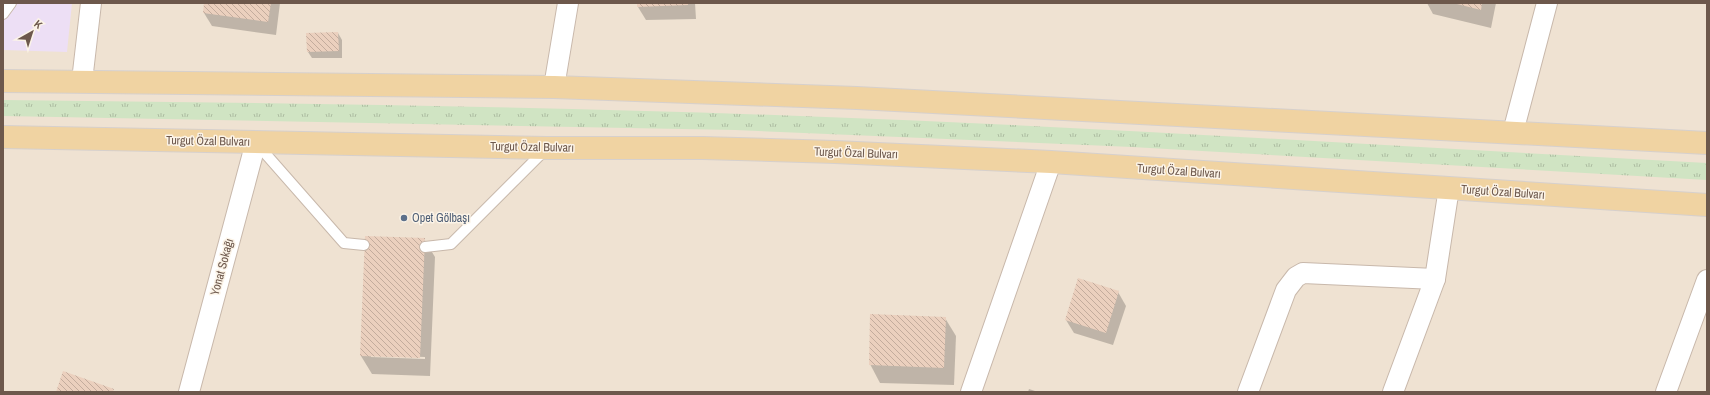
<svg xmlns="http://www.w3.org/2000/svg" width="1710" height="395" viewBox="0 0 1710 395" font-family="'Archivo Narrow',sans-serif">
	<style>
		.residential { fill: #efe2d2 }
		.education { fill: #eddff5 }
		.grass { fill: url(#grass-tufts) }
		.shadow { fill: #0003; fill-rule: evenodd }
		.building { fill: url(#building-back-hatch) }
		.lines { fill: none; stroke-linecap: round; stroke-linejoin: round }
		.service-casing { stroke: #c8b8ab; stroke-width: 12 }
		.minor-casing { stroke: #c8b8ab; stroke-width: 22 }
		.primary-casing { stroke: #d6d0cd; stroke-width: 24 }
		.service { stroke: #fff; stroke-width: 10 }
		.minor { stroke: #fff; stroke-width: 20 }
		.primary { stroke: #f0d3a2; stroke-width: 22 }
		.service-dot { fill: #5c6f8a; stroke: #fcf4e8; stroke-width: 1.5 }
		.labels { text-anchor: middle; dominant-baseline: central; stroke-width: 3; stroke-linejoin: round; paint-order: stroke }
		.street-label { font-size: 12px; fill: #6d584c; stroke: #fcf4e8 }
		.service-label { font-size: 12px; fill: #4e5e75; stroke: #fcf4e8; text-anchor: start }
	</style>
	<defs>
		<pattern id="grass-tufts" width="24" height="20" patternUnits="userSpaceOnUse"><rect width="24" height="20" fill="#d0e4c3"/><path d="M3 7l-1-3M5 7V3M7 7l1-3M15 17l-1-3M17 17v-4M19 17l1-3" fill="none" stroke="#adbca1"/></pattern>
		<pattern id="building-back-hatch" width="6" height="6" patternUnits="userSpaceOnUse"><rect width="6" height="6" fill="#ebd0be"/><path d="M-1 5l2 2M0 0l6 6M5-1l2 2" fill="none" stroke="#c3ac9d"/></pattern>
	</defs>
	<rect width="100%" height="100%" fill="#f9f0e2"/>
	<rect class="residential" x="3" y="3" width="1704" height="389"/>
	<polygon class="education" points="3,3 72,3 67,52 3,50"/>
	<path class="grass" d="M3,100C269,103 534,106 800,116C1102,127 1405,147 1707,163V180L1132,147L735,130L3,116Z"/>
	<g class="shadow">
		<polygon points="205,3 280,3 276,35 212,26 204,13"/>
		<polygon points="638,3 695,3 696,19 646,20 638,7"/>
		<polygon points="1427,3 1496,3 1491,28 1433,14"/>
		<polygon points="338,33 342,40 342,58 312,58 308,52"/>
		<path d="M424,239L435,257L430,376L372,374L361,356ZM371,355L425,357V359L371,357Z"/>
		<polygon points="1118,292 1126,306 1113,345 1074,333 1066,320"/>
		<polygon points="945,318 956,336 954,385 880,383 870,364"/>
		<polygon points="1029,389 1038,392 1028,392"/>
	</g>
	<g class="building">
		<polygon points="204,3 271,3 268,22 203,13"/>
		<polygon points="637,3 688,3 688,5 637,7"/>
		<polygon points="1453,3 1482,3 1481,10"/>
		<polygon points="338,32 339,51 307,52 306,33"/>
		<polygon points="365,236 425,238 420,358 360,356"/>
		<polygon points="1078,278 1119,291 1106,333 1065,320"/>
		<polygon points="870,314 946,317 944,368 869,365"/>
		<polygon points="63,371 114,389 113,392 56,392"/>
	</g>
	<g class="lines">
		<defs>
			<g id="service">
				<polyline points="3,14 11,3"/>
				<polyline points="257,144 344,243 364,245"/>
				<polyline points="425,247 451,244 545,150"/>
			</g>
			<g id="minor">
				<polyline points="82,81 91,3"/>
				<polyline points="554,87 568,3"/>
				<polyline points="1513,132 1547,3"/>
				<polyline points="189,392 256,142"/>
				<polyline points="971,392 1051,162"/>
				<polyline points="1248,392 1286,290 1296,277 1303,273 1435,279"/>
				<polyline points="1393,392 1435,279 1449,188"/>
				<polyline points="1666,392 1707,280"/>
			</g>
			<g id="primary">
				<polyline points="3,81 554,87 857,98 1707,143"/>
				<polyline points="3,137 547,148 703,148 835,152 1051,162 1707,205"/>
			</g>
		</defs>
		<use href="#service" class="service-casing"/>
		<use href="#minor" class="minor-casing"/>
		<use href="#primary" class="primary-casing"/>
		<use href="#service" class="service"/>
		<use href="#minor" class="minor"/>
		<use href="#primary" class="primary"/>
	</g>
	<circle class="service-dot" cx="404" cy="218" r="4"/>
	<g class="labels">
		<g class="street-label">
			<text transform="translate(208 141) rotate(1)">Turgut Özal Bulvarı</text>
			<text transform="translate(532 147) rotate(1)">Turgut Özal Bulvarı</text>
			<text transform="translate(856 153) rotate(2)">Turgut Özal Bulvarı</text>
			<text transform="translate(1179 171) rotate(4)">Turgut Özal Bulvarı</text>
			<text transform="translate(1503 192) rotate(4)">Turgut Özal Bulvarı</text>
			<text transform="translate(222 267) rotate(-75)">Yonat Sokağı</text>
		</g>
		<g class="service-label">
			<text x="412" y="218">Opet Gölbaşı</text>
		</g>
	</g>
	<rect width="1710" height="395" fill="none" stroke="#6d584c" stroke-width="8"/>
	<g transform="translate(32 32) rotate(39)" stroke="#fcf4e8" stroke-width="3" paint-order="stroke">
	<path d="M0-3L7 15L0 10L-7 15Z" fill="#6d584c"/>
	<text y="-6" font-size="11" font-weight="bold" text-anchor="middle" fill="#6d584c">K</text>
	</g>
</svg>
